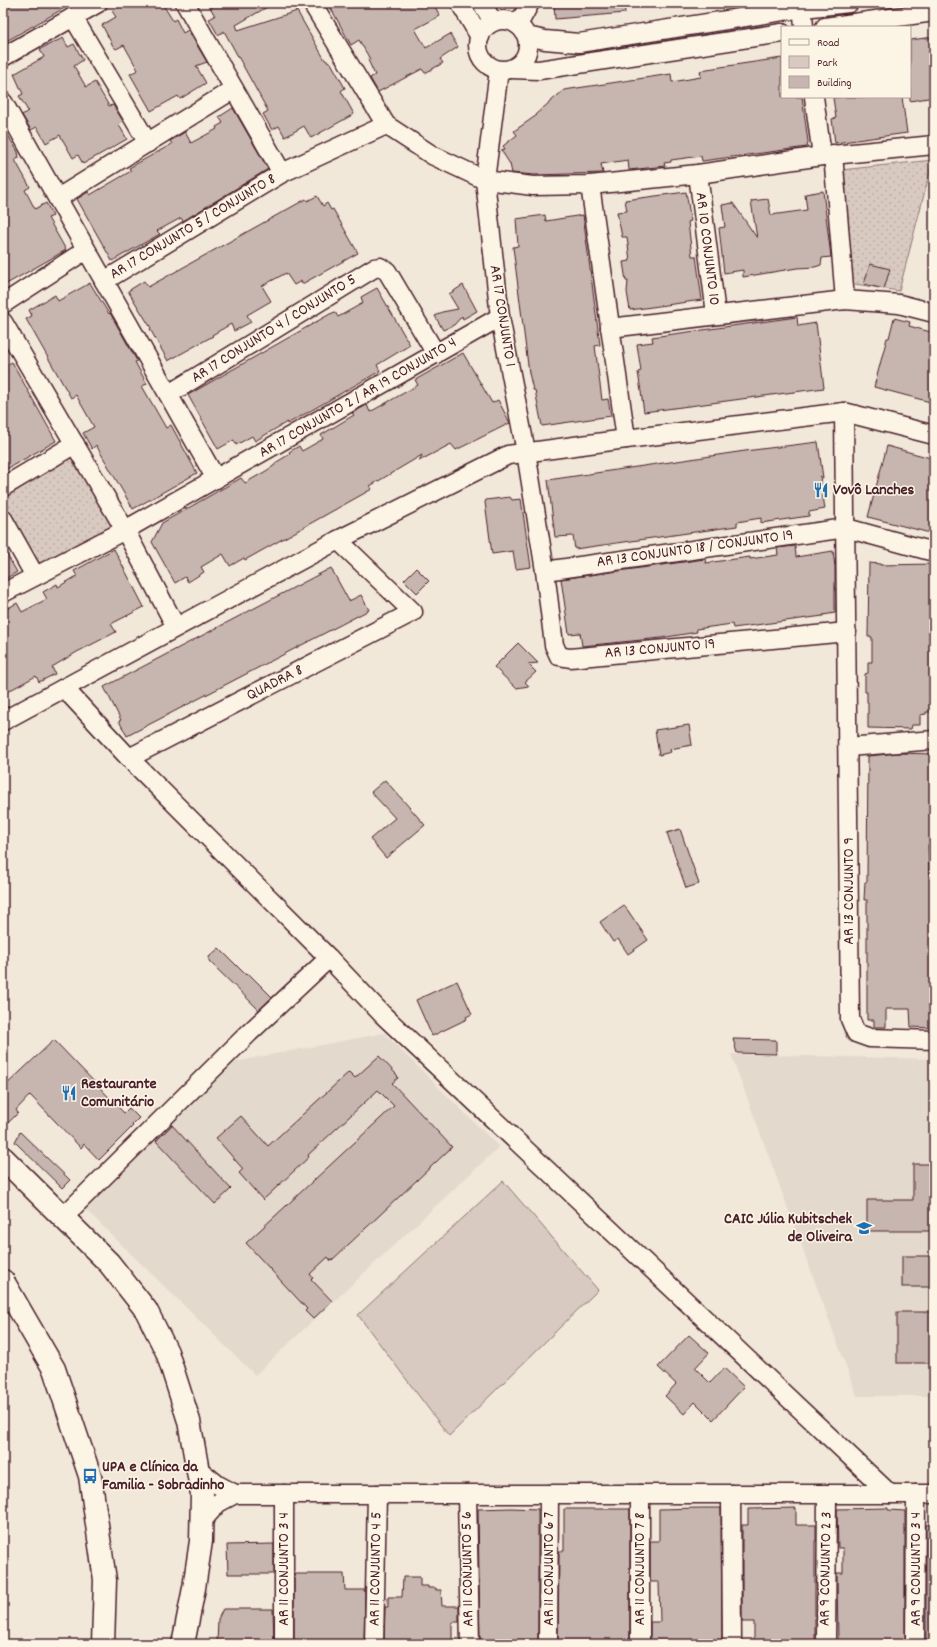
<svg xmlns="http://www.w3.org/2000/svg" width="937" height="1647" viewBox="0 0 937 1647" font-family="Dekko,sans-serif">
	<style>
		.built { fill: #e4d9cd }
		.green { fill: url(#green-dots); stroke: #917476 }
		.pitch { fill: #d8cac0; stroke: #917476 }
		.building { fill: #c7b6af; stroke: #4a1f2b }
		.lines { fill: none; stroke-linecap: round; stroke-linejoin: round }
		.minor-casing { stroke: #4a1f2b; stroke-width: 21 }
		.major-casing { stroke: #4a1f2b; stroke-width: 25 }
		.minor { stroke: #fcf5e5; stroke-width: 18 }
		.major { stroke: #fcf5e5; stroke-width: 22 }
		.labels { text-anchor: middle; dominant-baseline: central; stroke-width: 3; stroke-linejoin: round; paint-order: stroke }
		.street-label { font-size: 16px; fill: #4a1f2b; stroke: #fcf5e5 }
		.poi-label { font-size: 16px; font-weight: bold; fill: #4a1f2b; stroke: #fcf5e5; text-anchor: start }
	</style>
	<defs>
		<pattern id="green-dots" width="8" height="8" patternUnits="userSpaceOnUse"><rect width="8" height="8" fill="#d8cac0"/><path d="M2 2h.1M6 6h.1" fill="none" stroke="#bbada5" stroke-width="1.8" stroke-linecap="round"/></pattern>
	</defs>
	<rect width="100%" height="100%" fill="#f1e8da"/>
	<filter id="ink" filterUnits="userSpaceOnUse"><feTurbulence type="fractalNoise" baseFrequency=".025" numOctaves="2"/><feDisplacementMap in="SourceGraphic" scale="8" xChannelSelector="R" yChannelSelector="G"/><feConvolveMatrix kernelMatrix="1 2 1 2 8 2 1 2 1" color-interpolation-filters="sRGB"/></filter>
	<g filter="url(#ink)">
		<g class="built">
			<polygon points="384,1033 499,1147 255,1375 84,1208 234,1062"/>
			<polygon points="731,1054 934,1059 934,1396 857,1396"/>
		</g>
		<g class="green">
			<polygon points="933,160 899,291 849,283 841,170"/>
			<polygon points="70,456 73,457 112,526 111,529 42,564 32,559 3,509 3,496"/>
		</g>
		<polygon class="pitch" points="503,1181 598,1290 449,1436 358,1315"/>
		<g class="building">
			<polygon points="3,3 73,3 3,43"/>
			<polygon points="126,3 162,3 173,21 176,19 183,33 188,30 207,62 196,66 206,83 180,99 178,96 151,111 130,74 138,70 124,45 116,49 113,46 102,25 116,17 112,11"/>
			<polygon points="218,3 274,3 236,25 238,30 297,11 325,60 331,63 345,88 341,91 354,114 311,138 304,126 285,137 279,126 272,130 263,114 268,111 224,31 218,35 209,19 215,16 210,7"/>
			<polygon points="328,3 433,3 440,16 415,29 426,48 450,34 458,47 440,59 443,63 425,73 422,69 378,92 370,78 375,75 368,60 370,59 359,40 351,45"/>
			<polygon points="554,3 624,3 625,13 555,19"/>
			<polygon points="934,37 934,97 910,101 910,40"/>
			<polygon points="63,38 68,47 74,44 83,60 74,66 86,87 95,82 109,106 113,105 123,121 119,125 127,139 83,164 78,155 73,158 60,135 46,143 37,127 31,130 22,115 28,111 19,96 23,94 14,74 44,57 40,49"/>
			<polygon points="782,58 782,97 802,97 808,142 807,147 702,161 701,156 671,160 671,162 664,163 665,166 629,170 628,160 601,164 603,173 534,175 512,173 510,164 501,150 505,149 503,146 517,135 514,131 537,115 536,114 564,90 671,74 672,82 701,77 700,71 707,69"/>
			<polygon points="842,97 902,97 907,133 835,143 832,119 836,118 833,98"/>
			<polygon points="233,108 268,169 183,221 181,218 157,231 160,234 112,261 77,199 88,192 90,195 131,171 129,168 172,144 170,141 185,132 191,143 217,129 216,127 223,123 219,117"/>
			<polygon points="3,127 18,152 19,158 15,160 30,187 25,190 35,209 46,203 53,216 48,218 66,250 3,286"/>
			<polygon points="823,191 831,257 822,258 821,265 815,267 797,268 743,277 743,270 724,273 719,228 725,227 722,205 733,203 757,238 751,201 768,199 771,215 807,210 805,194"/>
			<polygon points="686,192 691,221 688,222 692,256 696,256 702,300 630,310 627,292 628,281 626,281 623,262 630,261 627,237 622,237 617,212 627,211 625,200"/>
			<polygon points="317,196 323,206 327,203 331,210 333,209 358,253 302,284 301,281 294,285 286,273 262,286 271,301 247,315 251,322 234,331 231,324 212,335 213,336 168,361 150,329 151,328 128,291 144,281 148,287 306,199 307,201"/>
			<polygon points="545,215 546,221 583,215 600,345 595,346 602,400 608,399 611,416 542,426 535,390 533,390 529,373 513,247 518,246 516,219"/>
			<polygon points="870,264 890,269 884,289 864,284"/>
			<polygon points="90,283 109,314 110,313 137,361 135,362 147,384 142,386 166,428 171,425 197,473 133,509 96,445 92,449 83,433 94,427 76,395 71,398 26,319 32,316 29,310 55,295 58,301"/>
			<polygon points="463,285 477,311 463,319 462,316 454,325 443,330 435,316 442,312 458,309 449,294"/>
			<polygon points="377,288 410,345 377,365 380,371 303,415 287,424 287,422 255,441 252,436 236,445 234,440 218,449 188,395 330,314 335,312 338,317 363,303 361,297"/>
			<polygon points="797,317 798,326 816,323 824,388 644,412 638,372 641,371 637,344 653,342 652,337"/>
			<polygon points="894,318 910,322 909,326 934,333 934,403 874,387 887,338 889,338"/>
			<polygon points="463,353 492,403 498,400 510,423 456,450 451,444 419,461 422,455 370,486 372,489 245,560 244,558 230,566 223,554 201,567 204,572 188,582 185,577 175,583 152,542 162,523 241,478 245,483 266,471 275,465 275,463 290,454 289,452 299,446 302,451 323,439 321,435 354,415 352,413 367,405 370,412 418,385 415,380"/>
			<polygon points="12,362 56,441 3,471 3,367"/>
			<polygon points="818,442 823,478 820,476 825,509 809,512 809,516 761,523 761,518 737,522 737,526 575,549 573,536 555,537 548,480 745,451"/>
			<polygon points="887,446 934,459 934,534 868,517"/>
			<polygon points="510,497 512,500 521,499 531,567 516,569 513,551 492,554 485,502 486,500"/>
			<polygon points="795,546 796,557 833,551 835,567 835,613 823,615 823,616 733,628 732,624 696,629 697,632 661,638 582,646 580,633 569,634 561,579 705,559 706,563 750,557 750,559 778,555 777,548"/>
			<polygon points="3,548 17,572 3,580"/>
			<polygon points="114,549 144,607 111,624 116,632 77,652 52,667 55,674 39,682 36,676 3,694 3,611 17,603 22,612 47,599 43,592 57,584 58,587 77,576 74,571"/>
			<polygon points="869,563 880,564 880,565 934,564 934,712 926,712 926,714 920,715 920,725 912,725 911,729 868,728 868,702 867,702 867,692 865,692 865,674 868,673 868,662 872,662 872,637 868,637"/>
			<polygon points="331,568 349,601 361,595 369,610 127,736 119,721 121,720 104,687"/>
			<polygon points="416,568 429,581 417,593 404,580"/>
			<polygon points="518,643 538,663 528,664 536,672 525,682 529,686 516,688 494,667"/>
			<polygon points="689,725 692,745 670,749 671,752 659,755 655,730"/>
			<polygon points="898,753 934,754 934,845 928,845 929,874 934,874 934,1028 911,1027 910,1009 886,1009 886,1027 874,1027 874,1020 867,1020 867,900 864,900 865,882 867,882 868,756"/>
			<polygon points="385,780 425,825 386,858 370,839 395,818 371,792"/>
			<polygon points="680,829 699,884 686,888 667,833"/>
			<polygon points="624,905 648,940 628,954 618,939 613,942 600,922"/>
			<polygon points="219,948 246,975 248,973 272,997 259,1010 209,961 209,957"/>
			<polygon points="457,981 472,1014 466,1017 467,1019 432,1036 416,1000"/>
			<polygon points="733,1039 776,1040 776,1054 737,1053"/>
			<polygon points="54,1040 124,1113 129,1108 139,1118 132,1125 133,1126 99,1160 84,1144 81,1148 30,1095 16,1110 18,1113 3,1128 3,1088"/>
			<polygon points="379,1056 397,1075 398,1078 392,1083 452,1147 331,1261 328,1257 310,1274 313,1278 311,1279 332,1301 313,1319 305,1311 307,1309 246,1243 394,1106 378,1090 308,1155 309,1157 263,1200 239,1173 243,1169 216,1138 241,1116 268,1146 349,1072 355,1078"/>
			<polygon points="172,1125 231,1189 215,1204 156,1141"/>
			<polygon points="20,1132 70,1180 62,1188 15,1142"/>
			<polygon points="913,1164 934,1164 934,1231 867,1231 867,1200 913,1200"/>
			<rect x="902" y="1256" width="32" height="31"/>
			<rect x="897" y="1312" width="37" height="51"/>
			<polygon points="689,1335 709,1353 695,1368 710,1383 724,1368 744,1387 713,1420 695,1402 684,1414 665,1396 676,1384 658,1367"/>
			<polygon points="511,1508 538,1509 538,1644 480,1644 478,1509"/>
			<polygon points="700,1508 721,1508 722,1644 650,1644 650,1622 660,1622 659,1582 650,1582 650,1541 659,1541 659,1509"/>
			<polygon points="796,1508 796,1525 816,1525 816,1541 815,1541 815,1644 754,1644 754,1622 742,1622 742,1525 748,1525 748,1509"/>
			<polygon points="888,1508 888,1510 905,1511 905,1644 838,1644 837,1573 843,1573 843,1548 838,1548 837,1509"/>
			<polygon points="564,1509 630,1509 630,1644 558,1644 559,1551 564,1551"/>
			<polygon points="934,1524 934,1644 926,1644 926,1525"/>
			<polygon points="274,1544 274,1574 228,1574 227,1545"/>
			<polygon points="294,1574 344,1574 345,1590 365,1590 364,1644 294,1644"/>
			<polygon points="403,1577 420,1577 420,1586 428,1586 428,1588 436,1588 436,1590 441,1590 442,1606 459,1606 459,1622 452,1622 452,1644 384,1644 385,1607 388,1607 388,1597 402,1597"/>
			<polygon points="223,1609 273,1609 274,1644 217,1644 218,1619"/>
		</g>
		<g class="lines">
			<defs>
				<g id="minor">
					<polyline points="185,3 282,173"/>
					<polyline points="312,3 386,125 432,155 485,180 533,186 590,185 698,174 822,156 934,145"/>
					<polyline points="460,3 480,37"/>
					<polyline points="482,3 493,22"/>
					<polyline points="802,3 804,27"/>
					<polyline points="73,17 148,143"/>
					<circle cx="503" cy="45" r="25"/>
					<polyline points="518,25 530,3"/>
					<polyline points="825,27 934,12"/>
					<polyline points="527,36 545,40 579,43 803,8 849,3"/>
					<polyline points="3,57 98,3"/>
					<polyline points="511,69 539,70 782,33"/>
					<polyline points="499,70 485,180 500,317 526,452 545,571 554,645 559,656 570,658 847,632"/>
					<polyline points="814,97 822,156"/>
					<polyline points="3,102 216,479"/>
					<polyline points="833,154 845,300"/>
					<polyline points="698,174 716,314"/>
					<polyline points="590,185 626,439"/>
					<polyline points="58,198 234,89"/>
					<polyline points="104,281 282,173 386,125"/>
					<polyline points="3,304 86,250"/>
					<polyline points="3,322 125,530 176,627"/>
					<polyline points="610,328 845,300 899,304 934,313"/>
					<polyline points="169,394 374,268 380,267 387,271 436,354"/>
					<polyline points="844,412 850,1019 856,1033 870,1038 934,1040"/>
					<polyline points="3,487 75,444"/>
					<polyline points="3,519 35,576"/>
					<polyline points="545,571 846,528 934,552"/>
					<polyline points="3,593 125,530 500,317"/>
					<polyline points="64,688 129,758 413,612 338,540"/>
					<polyline points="3,721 338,540 508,455 626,439 844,412 934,435"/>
					<polyline points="848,747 934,740"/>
					<polyline points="129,758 329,958 383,1015 890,1494"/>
					<polyline points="63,1217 249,1033 329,958"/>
					<polyline points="198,1469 218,1485 235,1494"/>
					<polyline points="284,1494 284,1644"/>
					<polyline points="467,1494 470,1644"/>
					<polyline points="640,1494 640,1644"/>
					<polyline points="731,1494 732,1644"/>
					<polyline points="202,1521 218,1503 235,1494 934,1494"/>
					<polyline points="374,1644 377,1494"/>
					<polyline points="548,1644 549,1494"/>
					<polyline points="826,1644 827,1494"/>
					<polyline points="915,1644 916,1494"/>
				</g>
				<g id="major">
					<polyline points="3,1158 109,1263 146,1310 167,1352 189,1421 202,1494 201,1541 194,1588 183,1644"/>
					<polyline points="3,1281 54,1369 90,1476 105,1580 103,1644"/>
				</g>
			</defs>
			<use href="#minor" class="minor-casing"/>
			<use href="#major" class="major-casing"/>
			<use href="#minor" class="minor"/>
			<use href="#major" class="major"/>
		</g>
	</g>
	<defs>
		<symbol id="restaurant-bare" viewBox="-9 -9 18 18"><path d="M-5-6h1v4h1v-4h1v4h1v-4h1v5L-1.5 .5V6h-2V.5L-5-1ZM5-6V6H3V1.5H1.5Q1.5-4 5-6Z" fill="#1f6fb2" stroke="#fcf5e5" stroke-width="2.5" paint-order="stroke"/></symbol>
		<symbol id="school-bare" viewBox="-9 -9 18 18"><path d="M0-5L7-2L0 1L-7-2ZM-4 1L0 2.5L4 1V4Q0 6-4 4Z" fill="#1f6fb2" stroke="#fcf5e5" stroke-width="2.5" paint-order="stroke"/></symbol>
		<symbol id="bus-bare" viewBox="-9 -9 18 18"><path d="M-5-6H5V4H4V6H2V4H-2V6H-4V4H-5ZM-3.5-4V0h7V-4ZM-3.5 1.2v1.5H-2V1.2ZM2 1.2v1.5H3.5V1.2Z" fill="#1f6fb2" stroke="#fcf5e5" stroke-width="2.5" paint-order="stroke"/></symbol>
	</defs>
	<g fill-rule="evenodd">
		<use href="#restaurant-bare" x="810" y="479" width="22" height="22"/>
		<use href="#restaurant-bare" x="58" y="1082" width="22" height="22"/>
		<use href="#school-bare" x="853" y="1217" width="22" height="22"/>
		<use href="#bus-bare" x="79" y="1465" width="22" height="22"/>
	</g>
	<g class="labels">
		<g class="street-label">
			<text transform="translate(193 227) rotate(-31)">AR 17 CONJUNTO 5 / CONJUNTO 8</text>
			<text transform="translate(707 249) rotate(83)">AR 10 CONJUNTO 10</text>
			<text transform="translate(502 316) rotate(81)">AR 17 CONJUNTO 1</text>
			<text transform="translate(274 329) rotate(-32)">AR 17 CONJUNTO 4 / CONJUNTO 5</text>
			<text transform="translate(358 398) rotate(-30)">AR 17 CONJUNTO 2 / AR 19 CONJUNTO 4</text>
			<text transform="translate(695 549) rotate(-8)">AR 13 CONJUNTO 18 / CONJUNTO 19</text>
			<text transform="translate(660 649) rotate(-5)">AR 13 CONJUNTO 19</text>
			<text transform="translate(275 683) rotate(-27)">QUADRA 8</text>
			<text transform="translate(849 891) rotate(-90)">AR 13 CONJUNTO 9</text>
			<text transform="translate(284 1569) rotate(-90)">AR 11 CONJUNTO 3 4</text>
			<text transform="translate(376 1569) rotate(-89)">AR 11 CONJUNTO 4 5</text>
			<text transform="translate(468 1569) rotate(-91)">AR 11 CONJUNTO 5 6</text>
			<text transform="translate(549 1569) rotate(-90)">AR 11 CONJUNTO 6 7</text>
			<text transform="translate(640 1569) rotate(-90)">AR 11 CONJUNTO 7 8</text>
			<text transform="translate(826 1569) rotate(-89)">AR 9 CONJUNTO 2 3</text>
			<text transform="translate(916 1569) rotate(-90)">AR 9 CONJUNTO 3 4</text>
		</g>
		<g class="poi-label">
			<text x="833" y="490">Vovô Lanches</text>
			<text x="81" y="1084">Restaurante<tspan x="81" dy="18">Comunitário</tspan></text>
			<text x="852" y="1219" text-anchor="end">CAIC Júlia Kubitschek<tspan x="852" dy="18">de Oliveira</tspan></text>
			<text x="102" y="1467">UPA e Clínica da<tspan x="102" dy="18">Familia - Sobradinho</tspan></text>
		</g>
	</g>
	<rect width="937" height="1647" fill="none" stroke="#fcf5e5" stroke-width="16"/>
	<rect x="8" y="8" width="921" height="1631" fill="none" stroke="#4a1f2b" stroke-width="1.5" filter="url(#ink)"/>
	<rect x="781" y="26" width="130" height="72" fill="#fcf5e5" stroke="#b59f9b"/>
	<rect x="789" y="39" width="20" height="6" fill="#fcf5e5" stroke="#b59f9b"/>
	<text x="817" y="46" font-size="12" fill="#4a1f2b">Road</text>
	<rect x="789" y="56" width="20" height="12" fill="#d8cac0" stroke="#b59f9b"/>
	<text x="817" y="66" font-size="12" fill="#4a1f2b">Park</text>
	<rect x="789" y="76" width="20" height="12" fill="#c7b6af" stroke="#b59f9b"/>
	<text x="817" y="86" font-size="12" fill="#4a1f2b">Building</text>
</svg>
